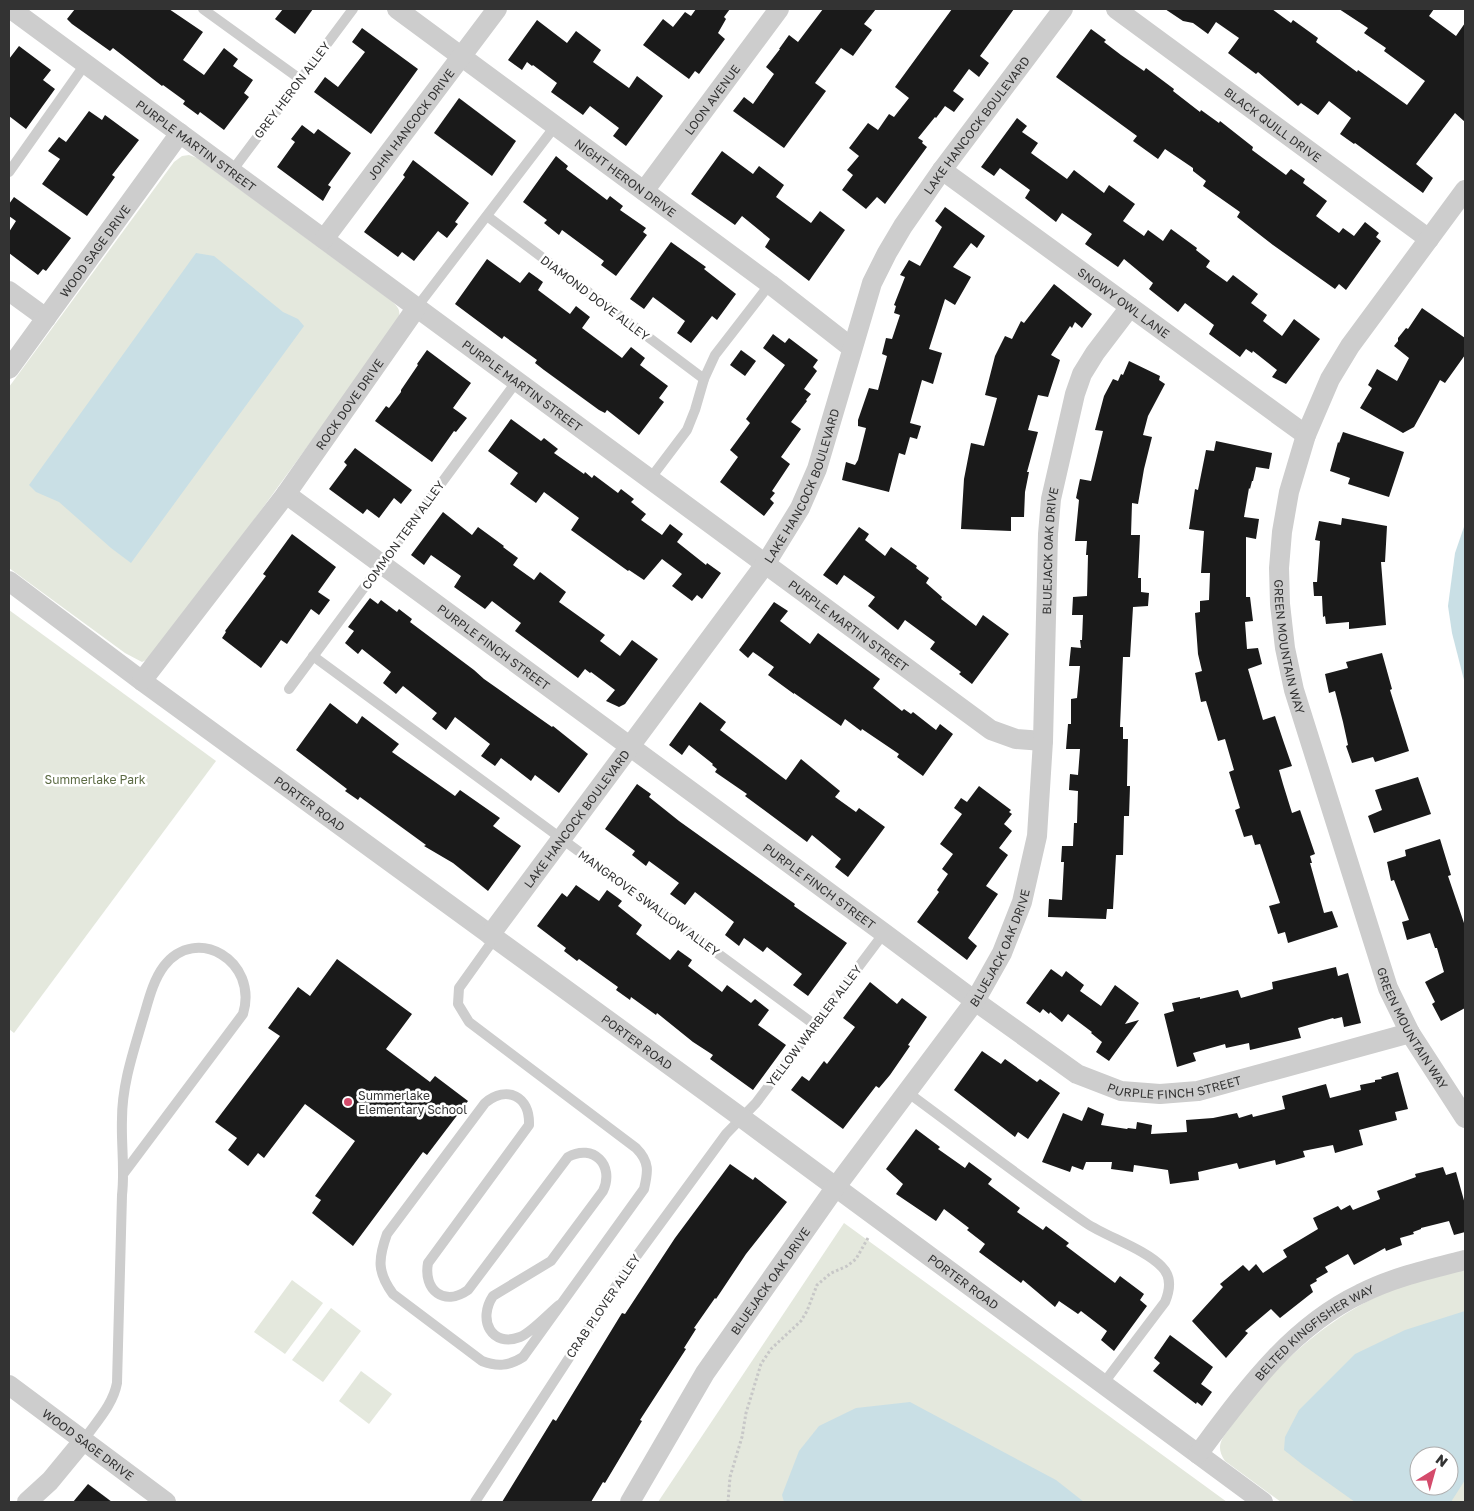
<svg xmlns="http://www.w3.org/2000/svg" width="1474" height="1511" viewBox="0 0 1474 1511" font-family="'Golos Text',sans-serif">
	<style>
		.green { fill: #e4e8dd; fill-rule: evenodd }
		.water { fill: #c9dfe5; fill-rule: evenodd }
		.building { fill: #1a1a1a }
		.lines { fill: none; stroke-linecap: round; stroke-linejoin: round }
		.path { stroke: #c7c7c7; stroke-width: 3; stroke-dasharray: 2.5 2.5; stroke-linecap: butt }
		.service { stroke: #cdcdcd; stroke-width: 10 }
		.minor { stroke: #cdcdcd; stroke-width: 20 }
		.poi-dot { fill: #d44b6b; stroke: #fff; stroke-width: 2 }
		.labels { text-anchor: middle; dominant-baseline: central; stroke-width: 5; stroke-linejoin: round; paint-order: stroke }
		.street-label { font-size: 12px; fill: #333; stroke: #fff }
		.park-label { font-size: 12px; fill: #5c6b44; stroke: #fff }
		.poi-label { font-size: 12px; fill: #333; stroke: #fff; text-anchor: start }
	</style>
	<rect width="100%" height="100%" fill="#fff"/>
	<g class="green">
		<path d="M189,155L197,158L389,299C401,309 402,312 395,326L155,656L142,662L125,653L9,568V387L174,162L182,156Z"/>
		<polygon points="9,610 216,761 14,1033 9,1029"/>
		<polygon points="844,1223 1227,1502 658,1502"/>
		<path d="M1465,1268V1502H1281L1225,1461C1219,1452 1218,1445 1224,1436C1236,1420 1247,1402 1261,1387C1298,1345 1346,1307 1399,1287C1421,1279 1443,1274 1465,1268ZM1419,1456H1449V1486H1419Z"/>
		<polygon points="292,1280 323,1303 285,1354 254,1332"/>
		<polygon points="331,1308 361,1331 323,1382 292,1360"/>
		<polygon points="361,1371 392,1394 369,1424 339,1401"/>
	</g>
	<g class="water">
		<polygon points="196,253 214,256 283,312 298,319 304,326 131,563 111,548 59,502 36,492 29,485"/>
		<polygon points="1465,524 1465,684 1452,633 1448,606 1455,553"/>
		<path d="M1465,1311V1480L1451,1502H1355L1303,1465L1284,1450L1285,1437L1299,1410L1355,1354L1405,1330ZM1419,1456H1449V1486H1419Z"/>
		<polygon points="910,1402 1056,1480 1084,1502 784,1502 782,1495 799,1451 819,1426 856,1408"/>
	</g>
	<g class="building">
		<polygon points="75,9 169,9 203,32 183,60 204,75 224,48 238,59 233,66 253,80 244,93 249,97 224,130 200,112 198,115 183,104 185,101 163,85 162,86 113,48 110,51 72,24 67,19"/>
		<polygon points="283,9 313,9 295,34 275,19"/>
		<polygon points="696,9 730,9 724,17 726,19 718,33 725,39 699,74 695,71 689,79 643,45 663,19 673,27 685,12 691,16"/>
		<polygon points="823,9 876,9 864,24 872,30 853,56 841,48 815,83 826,91 784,148 733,111 744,97 753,104 774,74 766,67 780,49 779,49 789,35 798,42"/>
		<polygon points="952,9 1014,9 980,56 989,63 979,77 969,69 953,91 964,99 954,112 945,106 936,118 935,117 918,138 923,141 922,143 927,147 885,204 877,197 866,209 842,190 853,175 847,170 859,156 849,148 868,123 878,130 889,114 894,117 909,98 895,87"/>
		<polygon points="1165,9 1272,9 1291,23 1293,20 1318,38 1316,42 1357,72 1358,70 1407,105 1425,81 1384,51 1386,48 1364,33 1368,28 1339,9 1434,9 1429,16 1456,36 1465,23 1465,122 1455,113 1416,164 1433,178 1423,193 1355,143 1354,144 1340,134 1351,118 1329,101 1318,115 1301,103 1298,106 1258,72 1256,74 1228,53 1239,38 1216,22 1208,34 1193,23 1183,21"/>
		<polygon points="537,20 567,43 576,31 601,50 593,62 629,88 637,76 663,96 626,146 613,136 619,128 590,106 583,115 551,92 557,83 533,65 532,66 527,62 522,70 508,60"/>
		<polygon points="362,28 418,69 371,134 314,92 325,77 338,87 365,52 352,42"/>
		<polygon points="1091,29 1106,40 1104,42 1121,55 1144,71 1146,68 1174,89 1173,91 1200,112 1201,110 1219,123 1220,121 1253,147 1252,150 1286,175 1291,169 1305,179 1303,183 1327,201 1316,216 1339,233 1343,228 1354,236 1365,222 1379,233 1376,237 1381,241 1346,290 1339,284 1335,289 1273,245 1237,217 1240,212 1203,186 1206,181 1193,171 1193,168 1165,149 1158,159 1133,141 1137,136 1056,77"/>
		<polygon points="19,46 51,70 43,80 55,89 26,129 9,116 9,59"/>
		<polygon points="459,98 516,141 492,176 434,133"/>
		<polygon points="89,111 102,120 105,115 139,140 112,175 115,177 87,216 42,184 60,159 48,151 59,137 66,142"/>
		<polygon points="1017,118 1027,126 1022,132 1038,143 1031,153 1067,179 1074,170 1104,193 1109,185 1135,204 1123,221 1144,236 1148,230 1163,241 1171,229 1197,248 1196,250 1210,261 1206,267 1227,282 1233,275 1258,294 1251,303 1267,315 1263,321 1282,336 1294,319 1320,339 1286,384 1272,377 1277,370 1253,351 1252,353 1246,349 1240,357 1209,334 1214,325 1185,303 1178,312 1149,289 1153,283 1124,259 1118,267 1085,244 1092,234 1062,213 1056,222 1025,198 1030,190 1000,168 994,176 981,167"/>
		<polygon points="302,125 314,134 318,129 351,153 328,185 331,187 323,201 277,167 295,142 291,139"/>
		<polygon points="722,151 753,174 759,166 784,185 776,197 811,223 820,211 845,230 809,281 765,247 770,239 742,216 735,225 691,194"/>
		<polygon points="556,156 568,166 566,169 607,200 610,196 623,206 620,210 646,228 643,232 647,235 616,276 601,265 604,261 562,230 559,235 544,223 547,220 523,202"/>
		<polygon points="413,160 469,203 455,222 458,224 447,238 438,231 414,261 402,252 398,257 364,232 405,177 403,175"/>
		<polygon points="14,197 71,238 46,271 43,269 38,275 9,253 9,232 16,221 9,216 9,204"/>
		<polygon points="945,207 985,236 977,248 971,243 953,267 971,277 955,305 945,299 929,349 942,353 933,384 922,380 910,423 921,426 917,439 910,437 905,455 899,453 889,492 842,480 846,462 855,465 858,460 866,428 858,426 858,420 869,388 878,390 887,356 882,354 886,338 892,339 900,315 894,313 896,306 894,305 905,277 900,275 909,260 920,266 942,227 935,221"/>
		<polygon points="671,242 706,267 704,269 736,294 717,320 712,316 691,343 677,333 685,321 653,297 644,309 630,299"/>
		<polygon points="487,259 520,283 529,272 543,282 538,290 570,314 576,306 590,317 582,328 622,358 631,347 645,358 640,365 668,386 659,398 664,402 639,435 607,410 605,413 599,410 544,370 535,363 537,360 504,336 502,339 455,304"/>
		<polygon points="1054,284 1092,314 1082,328 1075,322 1072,328 1070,326 1051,355 1060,360 1048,397 1038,395 1028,430 1038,432 1027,472 1029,472 1025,492 1024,517 1011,517 1011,531 961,529 964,479 971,443 984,446 997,398 985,395 995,356 1005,336 1012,339 1021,321 1024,323"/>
		<polygon points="1422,308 1465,338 1465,355 1445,383 1440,380 1414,427 1403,433 1360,408 1372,388 1368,385 1377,369 1397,381 1409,358 1394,346 1398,341 1398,338 1406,328 1408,329"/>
		<polygon points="773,334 785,343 789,338 818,360 813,367 817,371 804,389 811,394 806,400 807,401 791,422 801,429 781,457 790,464 772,491 775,493 770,499 774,503 764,516 720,482 738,457 730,450 750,423 746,419 785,365 763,348"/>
		<polygon points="427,350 471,383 453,408 467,418 456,432 454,431 432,462 375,421 386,406 389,408 401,392 401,390 418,365 417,364"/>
		<polygon points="741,350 756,361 745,376 730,365"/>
		<polygon points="1129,361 1160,376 1159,380 1165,384 1148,416 1143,435 1152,437 1144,469 1138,504 1132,503 1131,535 1140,535 1138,578 1141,578 1141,592 1149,593 1148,606 1133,607 1130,657 1123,657 1120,727 1123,727 1123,739 1128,739 1127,786 1130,786 1129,816 1124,816 1123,855 1116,855 1113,909 1107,909 1106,919 1048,917 1049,899 1062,900 1064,862 1061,862 1062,846 1073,846 1074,823 1077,823 1078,791 1069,790 1070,774 1078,775 1080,749 1066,749 1068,724 1071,724 1071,699 1077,698 1080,666 1069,666 1071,647 1081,648 1080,640 1082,640 1083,615 1072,615 1073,597 1087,596 1088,555 1086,555 1087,541 1075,541 1079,500 1076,498 1080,479 1091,481 1103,431 1095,430 1104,396 1113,379 1118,381 1121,374 1123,375"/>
		<polygon points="511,419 541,441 544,438 558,449 554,453 584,474 585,472 592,478 594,475 618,493 621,489 634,499 631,502 646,514 641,520 662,535 670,524 683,534 677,542 706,565 707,563 721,573 702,599 697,595 692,601 672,586 682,574 662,559 644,580 629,570 628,571 571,530 579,518 544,492 536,503 510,484 518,473 488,451"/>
		<polygon points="1343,432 1404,452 1389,497 1348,484 1350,478 1330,471 1338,442 1339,443"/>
		<polygon points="1216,441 1272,453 1269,469 1256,467 1253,481 1252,481 1250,489 1249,488 1244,517 1259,519 1256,539 1246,537 1246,597 1250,597 1253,621 1245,622 1247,649 1258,648 1262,664 1248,669 1263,720 1275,716 1284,743 1292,766 1279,770 1283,784 1292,813 1300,810 1315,854 1310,856 1312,863 1310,863 1324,913 1332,911 1338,927 1288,943 1285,932 1278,934 1269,906 1280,903 1260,844 1255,845 1252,835 1244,837 1235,810 1240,808 1229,772 1234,770 1225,739 1218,741 1206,701 1201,702 1195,673 1202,671 1198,654 1195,613 1200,612 1200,601 1209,600 1210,573 1201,573 1204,531 1189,529 1195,489 1198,490 1206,450 1214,451"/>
		<polygon points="355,448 412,490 401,504 394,498 379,518 367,509 363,514 329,489 347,465 344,462"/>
		<polygon points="443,512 472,535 478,527 504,546 503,547 518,558 513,565 534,580 540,572 566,592 559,602 605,635 600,641 620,656 632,640 658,659 625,704 619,707 606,701 615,690 591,672 590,673 585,669 578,678 515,631 521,623 492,601 485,609 454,587 461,576 431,555 424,565 411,555"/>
		<polygon points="1342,518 1387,526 1385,562 1381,562 1386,625 1349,629 1349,622 1326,624 1325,616 1323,617 1322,596 1314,596 1313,582 1317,582 1320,541 1315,540 1319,521 1341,525"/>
		<polygon points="859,527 869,534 865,540 885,556 891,547 917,566 916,568 929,578 926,583 942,597 941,599 976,626 983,615 1009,634 972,684 959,674 961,672 930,649 935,642 905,620 898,630 868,606 875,597 844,575 837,585 823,575"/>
		<polygon points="292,534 336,567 318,592 330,600 319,615 311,609 287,644 281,640 261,668 222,638 226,632 225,631 266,576 263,574"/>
		<polygon points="370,598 378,604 381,600 397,612 399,609 412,619 410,622 474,670 484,679 552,727 553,726 588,754 559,793 535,775 531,781 501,758 495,766 481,756 490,744 455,717 446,730 432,719 437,713 403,686 396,694 383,683 391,672 362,649 358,654 345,643 354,631 348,627"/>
		<polygon points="774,602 788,611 780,621 810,644 818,633 880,679 873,688 902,711 904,709 911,714 913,712 936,730 940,724 953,734 923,776 897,757 899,754 862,729 861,731 845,719 841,726 794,693 794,694 768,675 774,667 753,652 748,658 739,650"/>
		<polygon points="1382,653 1392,689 1390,690 1409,751 1375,762 1373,757 1352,763 1346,746 1348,745 1343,722 1335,691 1329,693 1325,674 1348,668 1346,662"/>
		<polygon points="700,702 726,722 720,730 786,780 801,759 840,791 835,797 856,812 859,808 885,827 848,877 835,867 841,859 812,835 807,842 745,796 747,794 715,772 717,769 712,765 713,764 689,745 682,755 669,745"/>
		<polygon points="330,703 357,724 362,716 399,744 392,752 455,796 460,790 500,818 493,826 521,846 488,891 453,863 424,846 426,845 360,797 358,800 345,791 347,789 296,750"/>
		<polygon points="1418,777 1431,814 1374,833 1368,816 1382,810 1375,790"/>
		<polygon points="637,784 651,794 649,797 679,821 795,904 794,906 847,943 808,996 793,985 802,974 767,947 763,952 744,938 739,946 725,935 734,922 695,892 685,905 670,894 679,883 649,861 646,866 632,855 635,851 605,829"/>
		<polygon points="979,786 1011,810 1009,812 1012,814 1004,824 1012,831 999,848 1008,855 986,886 998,894 968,938 977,946 967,960 917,922 939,892 937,890 948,874 942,869 953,854 940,844 962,814 954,808 961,798 967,802"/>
		<polygon points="1440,839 1451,875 1448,876 1465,926 1465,1008 1441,1021 1432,1004 1435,1002 1425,982 1444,972 1437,948 1435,948 1430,933 1407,940 1402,922 1409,920 1394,880 1391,881 1387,862 1406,856 1405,850"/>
		<polygon points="576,885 599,901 607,890 622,901 618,906 642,925 636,934 670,960 678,950 692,960 688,966 722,992 727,985 751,1003 755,999 769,1010 758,1025 786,1045 753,1090 710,1059 713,1055 693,1042 657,1013 656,1015 631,997 630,1000 616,990 618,987 579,959 577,961 564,951 566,948 537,926 562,893 567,897"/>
		<polygon points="337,959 412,1014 386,1049 430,1082 435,1076 468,1101 427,1155 423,1152 353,1246 312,1213 321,1200 315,1196 355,1141 305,1104 264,1158 258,1153 248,1166 228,1150 237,1138 215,1122 280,1036 268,1028 298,987 310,996"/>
		<polygon points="1336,967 1338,976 1348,973 1361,1023 1344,1027 1342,1017 1334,1019 1333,1018 1298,1028 1301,1038 1250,1050 1249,1043 1226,1048 1225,1044 1193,1053 1196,1061 1177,1067 1164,1014 1174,1011 1172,1003 1200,997 1200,999 1238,990 1241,998 1273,989 1272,982"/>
		<polygon points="1051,969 1062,977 1066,971 1084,985 1080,991 1101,1006 1115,985 1139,1003 1125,1024 1139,1020 1109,1061 1096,1052 1102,1042 1091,1033 1092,1032 1068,1014 1062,1022 1050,1012 1049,1014 1043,1009 1040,1013 1026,1003"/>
		<polygon points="870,982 897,1004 902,998 927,1017 908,1045 910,1046 890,1075 879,1088 876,1086 843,1129 791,1090 802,1076 809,1081 824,1061 827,1064 855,1027 843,1018"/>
		<polygon points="982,1051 1001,1064 1005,1059 1037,1082 1040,1079 1060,1093 1028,1139 1018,1132 1015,1137 954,1090"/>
		<polygon points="1398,1072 1408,1109 1395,1112 1397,1120 1359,1130 1363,1145 1335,1153 1333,1145 1303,1151 1305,1157 1276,1165 1275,1160 1239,1169 1237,1163 1198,1172 1199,1180 1170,1184 1168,1170 1134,1165 1133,1172 1111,1169 1112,1162 1086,1162 1083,1170 1072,1166 1070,1172 1042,1162 1063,1113 1082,1121 1088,1107 1104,1114 1101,1125 1127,1129 1128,1128 1136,1129 1137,1122 1152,1125 1151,1134 1187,1132 1186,1120 1213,1118 1237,1113 1239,1118 1252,1114 1253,1117 1285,1109 1282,1096 1326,1084 1330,1098 1361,1090 1360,1085 1375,1082 1375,1080 1382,1079 1381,1077"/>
		<polygon points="916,1129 940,1147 938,1149 965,1168 969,1162 992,1179 988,1184 1020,1208 1017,1212 1043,1230 1046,1226 1069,1243 1066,1246 1115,1283 1120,1276 1144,1294 1140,1300 1147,1306 1114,1351 1101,1340 1107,1331 1081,1311 1078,1314 1059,1301 1055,1307 1023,1280 1021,1283 979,1252 985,1244 967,1230 969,1228 944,1209 936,1221 896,1194 903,1184 886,1169"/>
		<polygon points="730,1164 753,1180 755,1177 787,1202 746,1254 716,1299 715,1298 694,1328 696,1329 684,1348 686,1349 640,1420 642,1421 605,1483 603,1482 591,1502 502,1502 553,1419 556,1421 622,1313 625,1314 675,1238"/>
		<polygon points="1443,1167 1446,1175 1456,1172 1465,1204 1465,1232 1454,1235 1449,1221 1421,1228 1421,1229 1413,1232 1414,1234 1400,1238 1402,1245 1386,1251 1385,1248 1354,1265 1348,1254 1325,1267 1328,1272 1316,1279 1317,1281 1310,1285 1313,1292 1280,1318 1271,1309 1245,1331 1248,1333 1226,1358 1192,1321 1223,1287 1220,1284 1243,1265 1249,1271 1256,1264 1263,1273 1287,1257 1283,1250 1318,1229 1313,1218 1338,1206 1341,1210 1350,1205 1353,1210 1380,1199 1377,1191 1416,1177 1415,1174"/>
		<polygon points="1170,1335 1213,1367 1201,1384 1212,1392 1202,1406 1197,1402 1196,1404 1153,1371 1160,1363 1154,1358"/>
		<polygon points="88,1484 112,1502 73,1502"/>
	</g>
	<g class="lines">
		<polyline class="path" points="728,1502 730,1477 742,1437 746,1413 761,1364 771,1349 801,1321 807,1311 817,1285 831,1273 847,1266 856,1259 868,1238"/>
		<g class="service">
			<polyline points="203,9 300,79"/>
			<polyline points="232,171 353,9"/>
			<polyline points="9,172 86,63"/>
			<polyline points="487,216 704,379"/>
			<polyline points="417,307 556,125"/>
			<polyline points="650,479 687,430 695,410 704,379 715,355 770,284"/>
			<polyline points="313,656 815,1025"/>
			<polyline points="289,689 517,381"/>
			<path d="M494,939L459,988L458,1004L469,1022L636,1148C650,1162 648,1172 644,1189L523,1357C509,1366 497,1367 482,1361L393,1294C377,1272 378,1259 387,1234L485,1103C507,1085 530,1096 529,1125L428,1263C423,1290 444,1307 468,1290L568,1157C593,1143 615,1165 603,1191L551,1261L493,1296C477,1320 492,1348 520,1337C532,1332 548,1314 559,1305"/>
			<path d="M907,1092C967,1136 1025,1181 1086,1223C1107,1237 1145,1249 1162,1267C1172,1277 1170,1290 1165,1302L1103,1384"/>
			<path d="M83,1441C96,1422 113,1405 117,1383L122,1195C125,1169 121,1144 122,1119C122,1085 133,1053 142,1022C148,1003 152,982 164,966C196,924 259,961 243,1014L124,1173"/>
			<polyline points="475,1502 627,1269 726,1134 756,1103 884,933"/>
		</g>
		<g class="minor">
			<path id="s1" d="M11,9L991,730L1016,739L1043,741"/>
			<path id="s2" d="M397,9L770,284L852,348"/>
			<path id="s3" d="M1116,9L1429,239"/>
			<path id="s4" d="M942,170L1306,435"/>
			<path id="s5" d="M1465,190L1350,346L1330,379L1306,435L1289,492L1282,532L1279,568L1280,604L1285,648L1294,690L1388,988L1410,1033L1465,1118"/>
			<path id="s6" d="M644,191L779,9"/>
			<path id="s7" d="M324,239L497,9"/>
			<polyline points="9,291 46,318"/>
			<path id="s8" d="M9,369L180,133"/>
			<path id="s9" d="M286,494L884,933L975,1001L1077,1074L1121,1091L1160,1094L1198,1091L1410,1033"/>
			<path id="s10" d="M9,581L142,681L742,1118L1263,1502"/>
			<path id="s11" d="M142,681L286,494L417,307"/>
			<path id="s12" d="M490,935L766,563L800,508L817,469L872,283L887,253L903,226L942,170L1063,9"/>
			<path id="s13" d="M9,1385L166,1502"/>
			<path id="s14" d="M1198,1454C1244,1393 1289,1328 1360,1294C1393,1277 1430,1269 1465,1260"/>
			<polyline points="27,1502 50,1481 83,1441"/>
			<path id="s15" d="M630,1502L705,1373L835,1188L975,1001L1002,953L1022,902L1037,836L1043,741L1048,534L1051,499L1075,394L1082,374L1095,353L1130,307"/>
		</g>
	</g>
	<circle class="poi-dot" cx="348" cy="1102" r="5"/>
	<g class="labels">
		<g class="street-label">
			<text transform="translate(292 90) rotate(-53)">GREY HERON ALLEY</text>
			<text stroke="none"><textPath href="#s6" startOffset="114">LOON AVENUE</textPath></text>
			<text stroke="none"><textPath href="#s7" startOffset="144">JOHN HANCOCK DRIVE</textPath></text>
			<text stroke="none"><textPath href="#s3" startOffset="195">BLACK QUILL DRIVE</textPath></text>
			<text stroke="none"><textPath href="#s12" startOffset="954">LAKE HANCOCK BOULEVARD</textPath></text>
			<text stroke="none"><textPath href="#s1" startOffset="230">PURPLE MARTIN STREET</textPath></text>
			<text stroke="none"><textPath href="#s2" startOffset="284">NIGHT HERON DRIVE</textPath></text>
			<text stroke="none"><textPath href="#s8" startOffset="146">WOOD SAGE DRIVE</textPath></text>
			<text transform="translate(595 298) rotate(37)">DIAMOND DOVE ALLEY</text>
			<text stroke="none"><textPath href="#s4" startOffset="225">SNOWY OWL LANE</textPath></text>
			<text stroke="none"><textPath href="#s1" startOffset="635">PURPLE MARTIN STREET</textPath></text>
			<text stroke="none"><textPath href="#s11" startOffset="346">ROCK DOVE DRIVE</textPath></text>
			<text stroke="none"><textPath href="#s12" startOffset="549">LAKE HANCOCK BOULEVARD</textPath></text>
			<text transform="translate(403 535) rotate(-54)">COMMON TERN ALLEY</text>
			<text stroke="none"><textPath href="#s15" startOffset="1072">BLUEJACK OAK DRIVE</textPath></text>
			<text stroke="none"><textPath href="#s1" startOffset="1040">PURPLE MARTIN STREET</textPath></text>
			<text stroke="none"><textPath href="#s5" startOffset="509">GREEN MOUNTAIN WAY</textPath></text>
			<text stroke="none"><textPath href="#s9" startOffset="258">PURPLE FINCH STREET</textPath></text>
			<text stroke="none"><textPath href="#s10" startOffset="374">PORTER ROAD</textPath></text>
			<text stroke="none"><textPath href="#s12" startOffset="145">LAKE HANCOCK BOULEVARD</textPath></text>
			<text stroke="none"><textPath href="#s9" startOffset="662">PURPLE FINCH STREET</textPath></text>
			<text transform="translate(649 903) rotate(36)">MANGROVE SWALLOW ALLEY</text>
			<text stroke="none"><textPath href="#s15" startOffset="668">BLUEJACK OAK DRIVE</textPath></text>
			<text transform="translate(814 1026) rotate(-53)">YELLOW WARBLER ALLEY</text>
			<text stroke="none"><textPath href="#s5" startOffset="912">GREEN MOUNTAIN WAY</textPath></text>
			<text stroke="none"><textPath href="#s10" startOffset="779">PORTER ROAD</textPath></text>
			<text stroke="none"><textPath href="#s9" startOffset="1082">PURPLE FINCH STREET</textPath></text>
			<text stroke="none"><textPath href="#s15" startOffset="262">BLUEJACK OAK DRIVE</textPath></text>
			<text stroke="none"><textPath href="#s10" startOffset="1184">PORTER ROAD</textPath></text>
			<text transform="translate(603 1306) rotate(-56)">CRAB PLOVER ALLEY</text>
			<text stroke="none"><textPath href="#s14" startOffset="170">BELTED KINGFISHER WAY</textPath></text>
			<text stroke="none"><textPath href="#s13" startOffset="99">WOOD SAGE DRIVE</textPath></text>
		</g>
		<g class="park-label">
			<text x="95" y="779">Summerlake Park</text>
		</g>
		<g class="poi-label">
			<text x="358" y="1095">Summerlake<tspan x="358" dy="14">Elementary School</tspan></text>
		</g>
	</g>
	<rect width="1474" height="1511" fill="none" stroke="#333333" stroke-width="20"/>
	<g transform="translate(1434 1471) rotate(37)"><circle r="24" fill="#ffffff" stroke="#adadad"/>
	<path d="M0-4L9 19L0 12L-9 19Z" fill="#d44b6b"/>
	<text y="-8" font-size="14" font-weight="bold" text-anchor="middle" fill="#333333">N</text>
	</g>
</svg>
